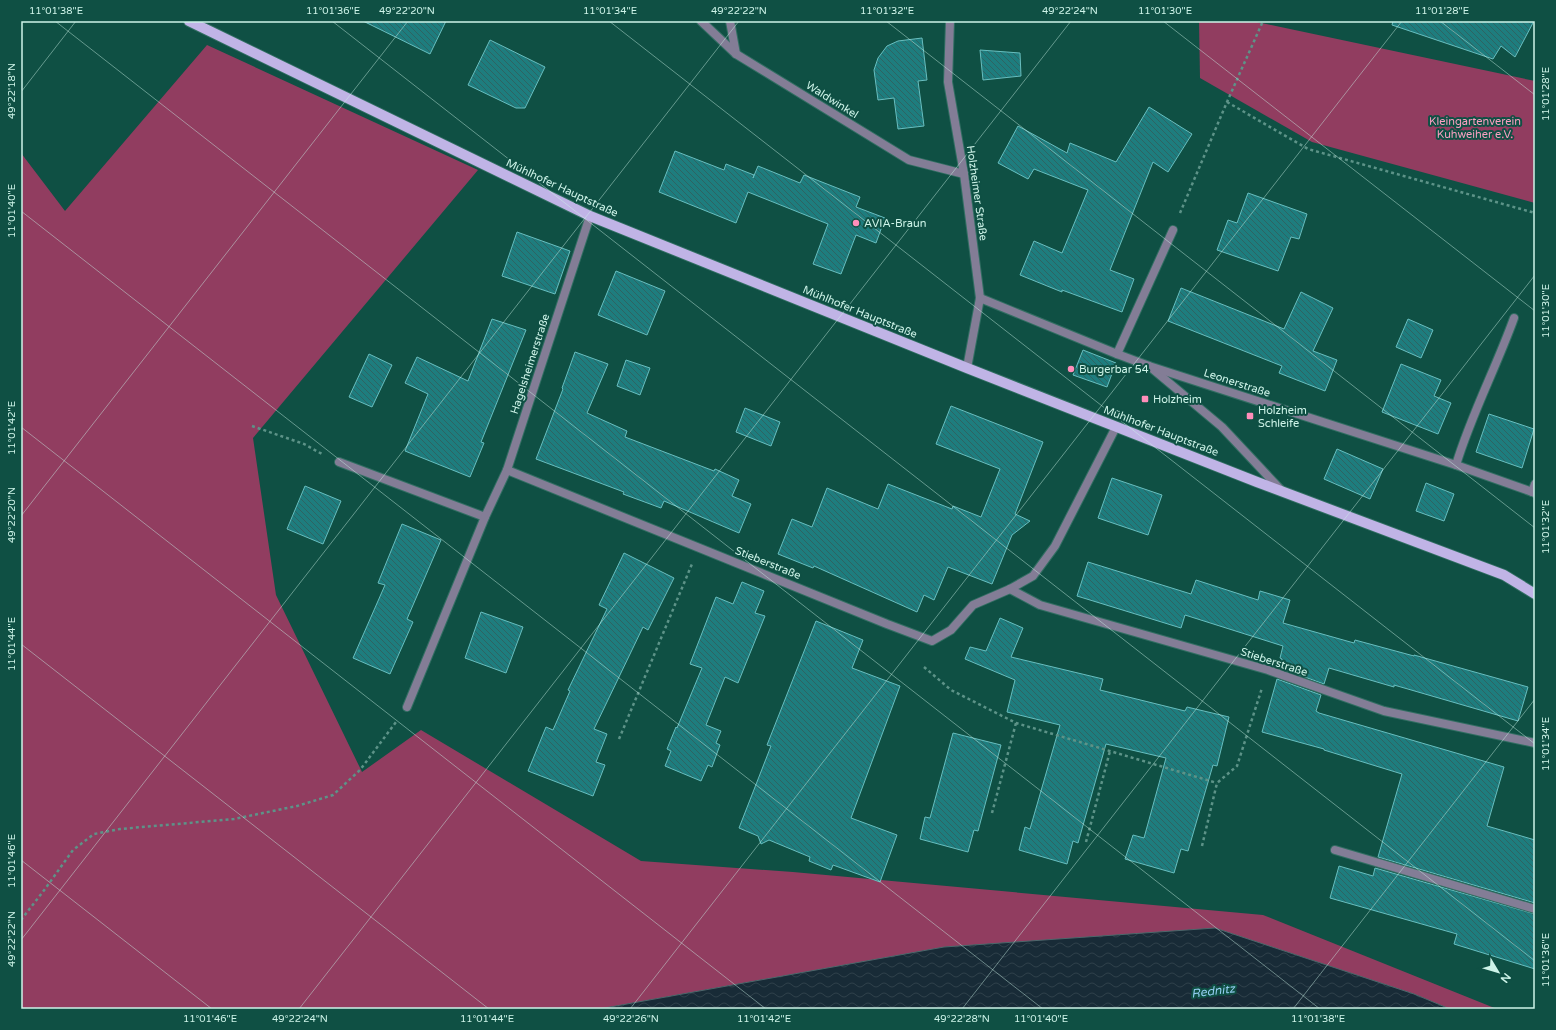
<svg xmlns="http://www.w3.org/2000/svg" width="1556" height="1030" viewBox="0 0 1556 1030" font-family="'Varela Round',sans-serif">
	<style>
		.green { fill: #913d60 }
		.water { fill: url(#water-waves); stroke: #4f676c }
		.building { fill: url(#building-back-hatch); stroke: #68bebf }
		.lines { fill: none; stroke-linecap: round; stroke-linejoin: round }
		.lane-casing { stroke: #316e62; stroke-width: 10 }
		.street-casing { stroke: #316e62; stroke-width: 10 }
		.primary-casing { stroke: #316e62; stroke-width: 12 }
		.path { stroke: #5d9388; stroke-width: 2.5; stroke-dasharray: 3 3; stroke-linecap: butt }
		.lane { stroke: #837d96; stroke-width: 8 }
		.street { stroke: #837d96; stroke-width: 8 }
		.primary { stroke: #c0b4e6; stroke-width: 10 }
		.ticks { fill: none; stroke: #cef4e9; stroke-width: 1; stroke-opacity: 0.45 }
		.poi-dot { fill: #ff8eba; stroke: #0f5044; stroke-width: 1.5 }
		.labels { text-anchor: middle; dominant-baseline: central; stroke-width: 4; stroke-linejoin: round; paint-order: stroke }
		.street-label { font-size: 11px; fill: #cef4e9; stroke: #0f5044 }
		.park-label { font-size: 11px; fill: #fb9fc1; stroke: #0f5044 }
		.poi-label { font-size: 11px; fill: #cef4e9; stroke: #0f5044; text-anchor: start }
		.water-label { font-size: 12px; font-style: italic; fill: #94cdf1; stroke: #0f5044 }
		.neatline { fill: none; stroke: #cef4e9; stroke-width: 1.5 }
		.ticks-label { font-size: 10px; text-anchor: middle; fill: #cef4e9 }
	</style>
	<defs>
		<pattern id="water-waves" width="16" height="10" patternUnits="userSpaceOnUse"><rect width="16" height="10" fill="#182b37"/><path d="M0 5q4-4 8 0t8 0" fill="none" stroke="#2e404a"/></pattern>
		<pattern id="building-back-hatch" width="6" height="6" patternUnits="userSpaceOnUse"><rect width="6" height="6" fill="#1e7d7e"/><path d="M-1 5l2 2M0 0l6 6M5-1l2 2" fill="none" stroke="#2e6362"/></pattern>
	</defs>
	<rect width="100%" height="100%" fill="#0f5044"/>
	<g class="green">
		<polygon points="1199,21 1252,21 1535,81 1535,203 1312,142 1200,78"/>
		<polygon points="207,45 478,170 253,438 276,595 362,772 421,730 641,861 793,872 1263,915 1497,1009 1450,1009 1414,994 1215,928 944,947 599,1009 21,1009 21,153 65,211"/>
	</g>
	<polygon class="water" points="1215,928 1414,994 1450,1009 599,1009 944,947"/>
	<g class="building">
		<polygon points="363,21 446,21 430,54"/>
		<polygon points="1393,21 1534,21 1515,57 1501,46 1493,59 1392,25"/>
		<polygon points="922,38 927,80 918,81 924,126 898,129 894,98 878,100 874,70 878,58 887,46 898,41"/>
		<polygon points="490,40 545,67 525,108 516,108 468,85"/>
		<polygon points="980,50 1020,53 1021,76 983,80"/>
		<polygon points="1149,107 1192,134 1168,172 1153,162 1110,270 1134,279 1122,312 1062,290 1062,292 1020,275 1034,241 1062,253 1088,190 1034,169 1028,179 998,163 1018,126 1067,153 1070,143 1116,162"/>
		<polygon points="675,151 724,170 726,164 754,175 753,178 758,166 800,183 804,175 860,197 856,207 885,218 876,243 856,235 841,274 813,264 828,224 748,192 736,223 659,192"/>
		<polygon points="1248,193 1307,214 1299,239 1291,237 1278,271 1217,250 1228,220 1237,223"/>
		<polygon points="517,232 570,251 555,294 502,276"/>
		<polygon points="616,271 665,291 647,335 598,315"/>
		<polygon points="1181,288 1284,329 1301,292 1333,308 1313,351 1337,360 1325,391 1279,373 1282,366 1168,321"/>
		<polygon points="492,319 526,330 481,442 484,443 470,477 405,451 428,394 405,383 417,357 468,381"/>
		<polygon points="1408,319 1433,330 1421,358 1396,347"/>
		<polygon points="1083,350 1116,363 1107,387 1073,375"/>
		<polygon points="575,352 608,364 587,413 627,431 625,437 714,471 715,469 739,480 732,496 751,504 739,533 664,501 661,508 623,494 624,492 536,459 563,389 562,388"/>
		<polygon points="369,354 392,365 372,407 349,397"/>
		<polygon points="626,360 650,368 640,395 617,386"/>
		<polygon points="1401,364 1441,380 1434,396 1451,403 1438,434 1382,412"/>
		<polygon points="951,406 1043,442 1015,514 1030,521 1012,535 992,584 948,567 934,600 924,595 917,612 814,566 813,568 778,554 792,519 812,527 827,488 878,509 888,484 952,509 953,506 981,517 1000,469 936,444"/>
		<polygon points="745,408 780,422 771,446 736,432"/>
		<polygon points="1489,414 1534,429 1522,468 1476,452"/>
		<polygon points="1337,449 1383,469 1370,499 1324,479"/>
		<polygon points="1112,478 1162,495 1148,535 1098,518"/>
		<polygon points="1426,483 1454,494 1444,521 1416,511"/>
		<polygon points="305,486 341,501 323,544 287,529"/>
		<polygon points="402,524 441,540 407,619 413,622 390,674 353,658 385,585 378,583"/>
		<polygon points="624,553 674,578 648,630 643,627 594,729 607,734 596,762 605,765 593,796 528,771 546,727 553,730 570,691 568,690 607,609 599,605"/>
		<polygon points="1088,562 1191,594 1196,580 1258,600 1260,591 1290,600 1283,623 1354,643 1355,640 1414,656 1414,655 1528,687 1518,721 1394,685 1394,687 1329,668 1324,684 1280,668 1282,659 1280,658 1283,646 1185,615 1181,628 1077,596"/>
		<polygon points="742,582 764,591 755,613 765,616 738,683 725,677 706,725 721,731 716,743 720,745 712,767 708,765 701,781 665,766 671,751 667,749 676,727 677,728 702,668 690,664 716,597 733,604"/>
		<polygon points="481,612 523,627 506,673 465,658"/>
		<polygon points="1000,618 1023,628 1011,657 1103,679 1100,690 1185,711 1187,707 1229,717 1217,766 1213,765 1188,851 1181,849 1174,873 1125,859 1133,835 1144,838 1166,758 1106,744 1078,843 1073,841 1067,864 1019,850 1025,827 1030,829 1060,725 1007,712 1015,680 965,659 970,647 986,651"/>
		<polygon points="816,621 863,640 852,668 900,686 851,818 897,835 880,882 833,865 831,870 809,861 810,857 769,840 761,844 758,836 739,828 771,746 767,745"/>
		<polygon points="1277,679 1321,695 1316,711 1319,713 1504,767 1487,826 1535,840 1535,903 1378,857 1402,774 1324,750 1324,749 1262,732"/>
		<polygon points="953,733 1001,745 978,831 974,830 968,852 920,839 925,817 930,818"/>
		<polygon points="1339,866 1373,876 1375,868 1535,914 1535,969 1454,944 1457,934 1330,898"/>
	</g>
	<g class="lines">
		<defs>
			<g id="lane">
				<polyline points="730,21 736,54"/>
				<polyline points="1117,354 1173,230"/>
				<polyline points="1149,366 1222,427 1281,490"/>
				<path d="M1456,465C1471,415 1496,368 1514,318"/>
				<polyline points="1532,492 1535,484"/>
				<polyline points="1335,850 1535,909"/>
			</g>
			<g id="street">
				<polyline points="701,21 736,54 909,160 964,174"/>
				<polyline points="950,21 948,82 964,174 980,298 967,368"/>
				<polyline points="980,298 1117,354 1149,366 1456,465 1535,493"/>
				<polyline points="339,462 485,517"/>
				<polyline points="507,470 887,624 932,641 951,630 973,605 1010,589 1033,576 1055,546 1116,427"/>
				<polyline points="1010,589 1040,605 1268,670 1384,711 1535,743"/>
				<polyline points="407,707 485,517 507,470 590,216"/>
			</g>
			<polyline id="primary" points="189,21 590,216 967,368 1257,482 1504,575 1535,594"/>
		</defs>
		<use href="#lane" class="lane-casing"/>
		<use href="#street" class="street-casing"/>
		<use href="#primary" class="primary-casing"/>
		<g class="path">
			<polyline points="1227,102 1308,149 1535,213"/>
			<polyline points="1180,213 1227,102 1263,21"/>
			<polyline points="252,426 304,444 322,454"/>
			<polyline points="924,667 951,690 1016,723 1217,783"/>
			<polyline points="619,739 692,564"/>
			<polyline points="992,813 1016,723"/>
			<polyline points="1086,842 1110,751"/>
			<polyline points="1202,846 1217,783 1237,766 1262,688"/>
			<polyline points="21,920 45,889 73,850 94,834 120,829 234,819 297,806 333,795 360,770 396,722"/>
		</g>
		<use href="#lane" class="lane"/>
		<use href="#street" class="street"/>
		<use href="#primary" class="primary"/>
	</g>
	<path class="ticks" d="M55,21L1320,1009M332,21L1535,961M609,21L1535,744M886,21L1535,528M1163,21L1535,311M1440,21L1535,95M21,92L76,21M21,211L1043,1009M21,427L766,1009M21,516L408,21M21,644L489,1009M21,860L212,1009M21,940L739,21M299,1009L1071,21M630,1009L1402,21M962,1009L1535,275M1293,1009L1535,699"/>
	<g class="poi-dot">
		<circle cx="856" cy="223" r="4"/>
		<circle cx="1071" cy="369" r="4"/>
		<rect x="1141" y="395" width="8" height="8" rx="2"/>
		<rect x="1246" y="412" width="8" height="8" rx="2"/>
	</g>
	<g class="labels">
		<g class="street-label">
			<text transform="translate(832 100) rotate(32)">Waldwinkel</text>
			<text transform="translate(562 188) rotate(25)">Mühlhofer Hauptstraße</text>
			<text transform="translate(977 193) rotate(82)">Holzheimer Straße</text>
			<text transform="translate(860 312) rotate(22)">Mühlhofer Hauptstraße</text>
			<text transform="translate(530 364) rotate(-72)">Hagelsheimerstraße</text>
			<text transform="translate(1237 383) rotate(18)">Leonerstraße</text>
			<text transform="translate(1161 431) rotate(21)">Mühlhofer Hauptstraße</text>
			<text transform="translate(768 563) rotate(22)">Stieberstraße</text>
			<text transform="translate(1274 662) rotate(18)">Stieberstraße</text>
		</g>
		<g class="park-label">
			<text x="1475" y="121">Kleingartenverein<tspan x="1475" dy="13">Kuhweiher e.V.</tspan></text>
		</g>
		<g class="poi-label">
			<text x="864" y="223">AVIA-Braun</text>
			<text x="1079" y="369">Burgerbar 54</text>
			<text x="1153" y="399">Holzheim</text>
			<text x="1258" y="410">Holzheim<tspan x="1258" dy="13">Schleife</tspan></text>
		</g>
		<g class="water-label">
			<text transform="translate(1213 991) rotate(-7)">Rednitz</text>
		</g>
	</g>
	<rect width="1556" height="1030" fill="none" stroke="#0f5044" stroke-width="44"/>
	<g transform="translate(1498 972) rotate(128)" stroke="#0f5044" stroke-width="3" paint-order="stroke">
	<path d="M0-3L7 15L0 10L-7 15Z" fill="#cef4e9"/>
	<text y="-6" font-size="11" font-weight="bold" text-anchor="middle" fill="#cef4e9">N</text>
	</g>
	<rect x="22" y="22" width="1512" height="986" class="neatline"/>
	<g class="ticks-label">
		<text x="56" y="14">11°01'38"E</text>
		<text x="333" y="14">11°01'36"E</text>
		<text x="407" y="14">49°22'20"N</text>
		<text x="610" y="14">11°01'34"E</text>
		<text x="739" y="14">49°22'22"N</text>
		<text x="887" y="14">11°01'32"E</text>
		<text x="1070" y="14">49°22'24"N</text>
		<text x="1165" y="14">11°01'30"E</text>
		<text x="1442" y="14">11°01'28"E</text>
		<text transform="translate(11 91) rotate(-90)" y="4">49°22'18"N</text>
		<text transform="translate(1545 94) rotate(-90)" y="4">11°01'28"E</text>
		<text transform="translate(11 211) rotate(-90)" y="4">11°01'40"E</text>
		<text transform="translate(1545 311) rotate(-90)" y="4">11°01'30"E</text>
		<text transform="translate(11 428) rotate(-90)" y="4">11°01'42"E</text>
		<text transform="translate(11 515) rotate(-90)" y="4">49°22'20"N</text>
		<text transform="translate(1545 527) rotate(-90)" y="4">11°01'32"E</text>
		<text transform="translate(11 644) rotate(-90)" y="4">11°01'44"E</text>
		<text transform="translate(1545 744) rotate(-90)" y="4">11°01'34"E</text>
		<text transform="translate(11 861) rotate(-90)" y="4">11°01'46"E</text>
		<text transform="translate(11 939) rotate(-90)" y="4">49°22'22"N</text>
		<text transform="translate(1545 960) rotate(-90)" y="4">11°01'36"E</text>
		<text x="210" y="1022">11°01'46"E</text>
		<text x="300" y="1022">49°22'24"N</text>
		<text x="487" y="1022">11°01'44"E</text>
		<text x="631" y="1022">49°22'26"N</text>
		<text x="764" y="1022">11°01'42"E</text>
		<text x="962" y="1022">49°22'28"N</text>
		<text x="1041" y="1022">11°01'40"E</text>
		<text x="1318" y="1022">11°01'38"E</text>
	</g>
</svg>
